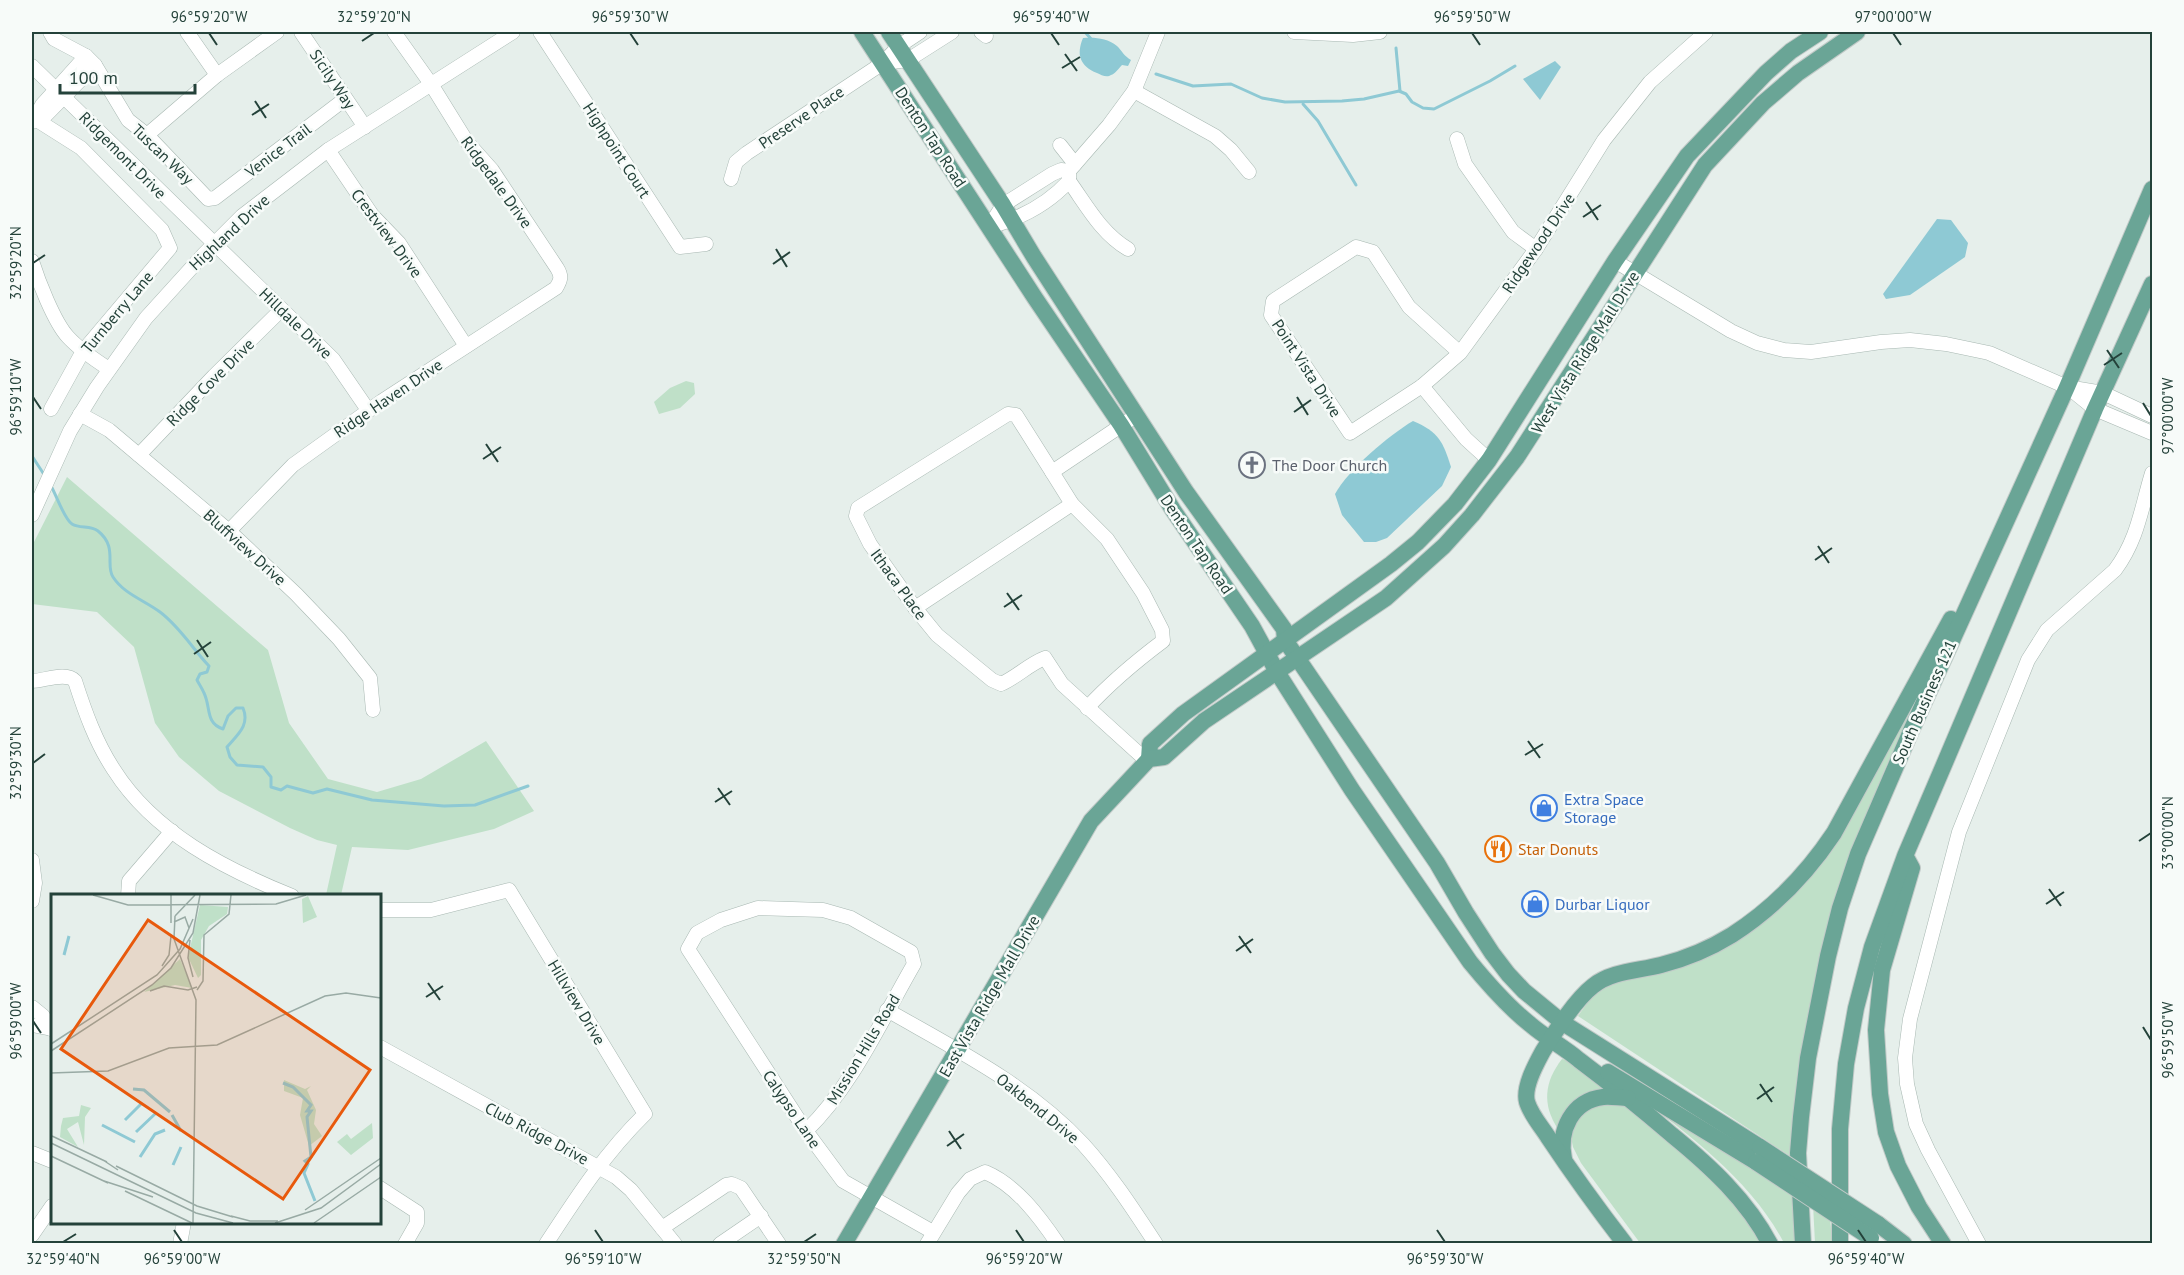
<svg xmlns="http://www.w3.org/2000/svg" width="2184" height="1275" viewBox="0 0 2184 1275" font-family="'PT Sans',sans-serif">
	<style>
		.green { fill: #bfe0c8 }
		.water { fill: #8ec9d4 }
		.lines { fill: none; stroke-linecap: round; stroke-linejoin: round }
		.stream { stroke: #8ec9d4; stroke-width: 3 }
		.minor-casing { stroke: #a8b8b2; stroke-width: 15 }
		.major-casing { stroke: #c2cac8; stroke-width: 18 }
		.minor { stroke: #fff; stroke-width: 14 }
		.major { stroke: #6aa596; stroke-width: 16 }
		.major-bridge-casing { stroke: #c2cac8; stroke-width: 18; stroke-linecap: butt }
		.major-bridge { stroke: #6aa596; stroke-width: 16 }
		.ticks { fill: none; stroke: #24423a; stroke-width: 2 }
		.labels { text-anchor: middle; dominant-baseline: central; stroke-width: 5; stroke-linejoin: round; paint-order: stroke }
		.street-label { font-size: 16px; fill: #24423a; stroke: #f7fbf9 }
		.worship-label { font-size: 16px; fill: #5b616d; stroke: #f7fbf9; text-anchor: start }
		.shop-label { font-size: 16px; fill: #366cbe; stroke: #f7fbf9; text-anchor: start }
		.food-label { font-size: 16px; fill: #c56008; stroke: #f7fbf9; text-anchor: start }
		.inset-river { fill: none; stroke: #8ec9d4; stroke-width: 3 }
		.inset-road { fill: none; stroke: #98aaa4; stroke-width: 1.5 }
		.view { fill: #e8590c; fill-opacity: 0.15; stroke: #e8590c; stroke-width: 3 }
		.inset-edge { fill: none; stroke: #24423a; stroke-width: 3 }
		.neatline { fill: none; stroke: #24423a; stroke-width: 2 }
		.ticks-label { font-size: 15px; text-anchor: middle; fill: #24423a }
	</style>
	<rect width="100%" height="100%" fill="#e6efeb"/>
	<g class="green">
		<polygon points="686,381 694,383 695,394 680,408 659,414 654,402 670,388"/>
		<polygon points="67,477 268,650 289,723 328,779 377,792 421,779 486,741 534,811 494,829 408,850 352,847 341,895 326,895 337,845 317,840 290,828 219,791 179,757 155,723 134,647 97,612 32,604 33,544"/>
		<polygon points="1921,690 1885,769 1851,854 1794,1117 1790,1156 1578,1016 1595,992 1606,984 1658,970 1780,903"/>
		<path d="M1562,1059L1566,1060L1602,1087L1558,1129C1542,1105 1544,1082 1562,1059Z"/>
		<path d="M1637,1095L1793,1191L1799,1243H1784C1751,1180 1692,1138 1637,1095Z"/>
		<polygon points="1621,1103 1639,1115 1706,1169 1766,1243 1640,1243 1581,1163 1573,1147 1571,1137 1573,1126 1590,1106"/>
		<polygon points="1813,1204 1830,1215 1832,1243 1815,1243"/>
	</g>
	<g class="water">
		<path d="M1083,38C1095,37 1107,38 1117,46C1122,51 1124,56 1131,60L1128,66L1122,65C1119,68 1115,74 1111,75C1107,78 1101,75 1097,73C1080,66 1076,55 1083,38Z"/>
		<polygon points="1555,61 1561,67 1540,100 1523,79"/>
		<polygon points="1937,219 1951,220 1968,243 1965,257 1910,295 1886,299 1883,294"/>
		<path d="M1413,421C1439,432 1443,442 1451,467L1442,486L1387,538L1376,542H1364L1342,515L1335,494C1348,470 1389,435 1413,421Z"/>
	</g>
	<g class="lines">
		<g class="stream">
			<polyline points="1085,32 1092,40"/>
			<polyline points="1396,48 1400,91"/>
			<polyline points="1156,74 1193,86 1231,84 1262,98 1285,102 1342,101 1364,99 1399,91 1406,94 1412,102 1423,108 1434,109 1490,81 1515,66"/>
			<polyline points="1303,104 1318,121 1356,185"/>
			<polyline points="32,456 45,476"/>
			<path d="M50,484C56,494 64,519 72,524C80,529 90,525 98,531C118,547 105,565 113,577C124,594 144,600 160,612C180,627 192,648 209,666L207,672L200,674L197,680C199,684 202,688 204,693C211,707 205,723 223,729L228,716L236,708H243C250,725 238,734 227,747L230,757L237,765L263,767L271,777V787L281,790L287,786L313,793L327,789L372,800L444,806L475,805L528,786"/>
		</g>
		<defs>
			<g id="minor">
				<polyline points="50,32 54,39 86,56 95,65 128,120 147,135 208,199 215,198 345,99"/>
				<polyline points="187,32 217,75"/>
				<polyline points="301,32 365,127"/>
				<polyline points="540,32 680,247 706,244"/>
				<polyline points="981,32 986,36"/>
				<polyline points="1294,32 1353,35 1380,32"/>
				<polyline points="883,63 908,60 952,32"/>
				<polyline points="32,66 333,359 368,410"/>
				<polyline points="1134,91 1215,136 1231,150 1249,172"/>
				<polyline points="32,117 81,148 162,230 170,248 83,351 51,409"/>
				<polyline points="33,120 45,116 95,65"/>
				<polyline points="32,122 42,105 86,56"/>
				<polyline points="147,135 217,75 277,32"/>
				<polyline points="1457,139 1465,164 1513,232 1536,249"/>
				<polyline points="1060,145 1075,164"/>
				<polyline points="328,150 372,215 399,243 466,346"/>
				<polyline points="731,179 736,162 747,153 883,63 899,46 920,32"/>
				<path d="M1069,181C1087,206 1101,233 1128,249"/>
				<path d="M989,227C1019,219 1048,204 1069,181V171L1109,125L1134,91L1158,32"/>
				<polyline points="989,227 1003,205 1052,174 1061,170 1069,171"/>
				<path d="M32,261C38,280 54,322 68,337C80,350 95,360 109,369"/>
				<polyline points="1615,261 1731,331 1757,343 1784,350 1811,352 1881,342 1910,340 1946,344 1989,353 2067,387 2103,393 2152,416"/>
				<polyline points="1460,353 1409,307 1373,252 1356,247 1273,301 1271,315 1350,433 1422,386 1460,353 1536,249 1604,140 1650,82 1706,32"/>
				<polyline points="1422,386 1466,439 1489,460"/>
				<polyline points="2069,388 2095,409 2152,433"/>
				<polyline points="80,414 109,430 229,531 296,594 339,639 370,678 373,710"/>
				<polyline points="139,455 214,376 281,310"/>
				<path d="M1052,472L1016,415L1008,414L858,508L856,516L870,544L915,608L937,635L992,680L1001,684C1017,677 1029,664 1045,658L1062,684L1147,761"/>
				<polyline points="32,515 70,431 97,387 146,318 204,254 242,216 328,150 513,32"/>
				<path d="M229,531L293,465L382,401L556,288C561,280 562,276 557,268L492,170L467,142L431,84L394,32"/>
				<polyline points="915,608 1072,504"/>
				<path d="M32,681C44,681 66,671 75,681C85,712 96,743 114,770C154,833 225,869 292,896"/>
				<path d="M1087,708C1110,683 1135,662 1163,641L1162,630L1143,593L1107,539L1072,504L1052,472L1137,415"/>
				<polyline points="32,860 35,883 32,901"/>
				<polyline points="128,896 129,881 172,831"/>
				<path d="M380,910H431L509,890L645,1114C605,1153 576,1198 546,1244"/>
				<polyline points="32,1007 43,1016 51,1029"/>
				<path d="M887,1010C955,1049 1028,1085 1083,1144C1111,1175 1133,1209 1156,1244"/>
				<polyline points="32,1025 52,1029"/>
				<polyline points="380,1047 616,1177 631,1190 675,1244"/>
				<path d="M806,1131C852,1087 882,1019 914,964L911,952L851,918L823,910L758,908L721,920L697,933L688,949L806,1131L843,1181L933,1232"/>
				<polyline points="32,1153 52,1161"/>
				<polyline points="380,1188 417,1212 417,1223 405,1244"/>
				<polyline points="662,1228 726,1185 732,1184 741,1188 779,1244"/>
				<polyline points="32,1235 52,1206"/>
				<polyline points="180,1244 184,1222"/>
				<polyline points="720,1244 761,1216"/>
				<path d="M927,1244L958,1193L970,1179L985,1172C1016,1185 1039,1216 1058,1244"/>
				<path d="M1979,1244L1928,1150L1916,1124L1907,1084L1905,1058L1910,1019L1959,832L2028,660L2047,630L2115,570C2138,539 2141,509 2152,473"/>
			</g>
			<g id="major">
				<path d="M862,32L1035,298L1121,425L1173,510L1252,626L1277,672L1352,790L1470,962C1488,984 1508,1007 1531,1025C1546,1038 1564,1047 1579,1060C1611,1084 1642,1109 1672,1135C1710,1166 1747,1200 1770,1244"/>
				<polyline points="889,32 1003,205 1034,257 1186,492 1284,629 1285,640 1437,863 1466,913 1492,953 1508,974 1524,991 1563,1023 1760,1147"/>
				<polyline points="1149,759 1150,744 1183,714 1391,564 1418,542 1455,504 1489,460 1615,261 1687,156 1766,73 1791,51 1820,32"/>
				<polyline points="1906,857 1912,868 1882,970 1876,1030 1880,1094 1886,1132 1898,1166 1919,1207 1943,1244"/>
				<polyline points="1608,1072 1756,1162"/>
				<path d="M1564,1159C1558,1130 1572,1101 1603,1097C1611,1096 1620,1098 1628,1098"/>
				<polyline points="1878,1224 1904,1244"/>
				<polyline points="844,1244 1091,821 1149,759 1164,757 1204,721 1386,598 1444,546 1472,515 1517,457 1705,165 1763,103 1798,73 1857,32"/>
				<path d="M1625,1244C1598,1209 1572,1173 1548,1137C1541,1126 1531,1115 1527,1102C1523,1087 1536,1064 1543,1051C1555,1032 1575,1000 1593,986C1612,971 1638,971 1661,965C1685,959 1711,948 1732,935C1774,908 1806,875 1834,833L1951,619"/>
				<polyline points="1803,1244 1798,1153 1801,1117 1808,1058 1828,956 1840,908 1858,854 1911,731 2067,387 2152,189"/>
				<polyline points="1840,1244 1840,1129 1846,1064 1856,1008 1872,947 1905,856 1946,760 2095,409 2152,284"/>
			</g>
		</defs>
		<use href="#minor" class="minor-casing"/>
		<use href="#major" class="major-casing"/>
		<use href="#minor" class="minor"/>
		<use href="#major" class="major"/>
		<defs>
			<g id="major-bridge">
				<polyline points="1760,1147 1878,1224"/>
				<polyline points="1756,1162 1871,1238"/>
			</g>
		</defs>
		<use href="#major-bridge" class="major-bridge-casing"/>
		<use href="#major-bridge" class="major-bridge"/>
	</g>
	<path class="ticks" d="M209,33L217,45M630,33L638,45M1051,33L1059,45M1472,33L1480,45M1893,33L1901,45M362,41L374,33M1065,54L1077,71M1062,68L1080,57M255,101L266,118M252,115L269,104M1586,202L1598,220M1583,217L1601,205M776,249L787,267M33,263L45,255M773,264L790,252M2107,350L2119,368M2104,365L2122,353M33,397L41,409M1297,397L1308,415M2143,403L2151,416M1294,412L1311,400M486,444L498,462M483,459L501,447M1818,546L1829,563M1815,560L1832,548M1007,593L1019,610M1004,607L1022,595M197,640L208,657M194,654L211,642M1528,741L1540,758M1525,755L1543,744M33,763L45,754M718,788L730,805M715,802L732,791M2139,841L2151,833M2049,889L2061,906M2046,904L2064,892M1239,936L1251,953M1236,951L1253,939M428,983L440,1000M426,997L443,986M33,1021L41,1033M2143,1027L2151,1040M1760,1084L1772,1102M1757,1099L1774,1087M949,1131L961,1149M947,1146L964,1134M174,1230L182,1242M595,1230L603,1242M1016,1230L1024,1242M1437,1230L1445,1242M1858,1230L1866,1242M63,1242L76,1234M804,1242L816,1234"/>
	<defs>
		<symbol id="church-ring" viewBox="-11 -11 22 22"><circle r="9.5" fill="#f7fbf9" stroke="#6b7280" stroke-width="1.5"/><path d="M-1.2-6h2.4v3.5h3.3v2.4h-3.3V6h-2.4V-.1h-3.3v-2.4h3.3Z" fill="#6b7280"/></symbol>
		<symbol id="shop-ring" viewBox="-11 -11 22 22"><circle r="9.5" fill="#f7fbf9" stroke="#3f7fe0" stroke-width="1.5"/><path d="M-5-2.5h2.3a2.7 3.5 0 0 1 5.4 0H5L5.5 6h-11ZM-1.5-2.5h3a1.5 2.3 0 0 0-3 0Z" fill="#3f7fe0"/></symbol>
		<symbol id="restaurant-ring" viewBox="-11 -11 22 22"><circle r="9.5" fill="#f7fbf9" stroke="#e8710a" stroke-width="1.5"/><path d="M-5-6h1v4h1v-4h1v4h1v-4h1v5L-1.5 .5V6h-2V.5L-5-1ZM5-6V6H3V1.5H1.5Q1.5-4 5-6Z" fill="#e8710a"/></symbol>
	</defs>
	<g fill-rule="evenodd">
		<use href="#church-ring" x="1237" y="450" width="30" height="30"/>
		<use href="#shop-ring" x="1529" y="793" width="30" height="30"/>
		<use href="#restaurant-ring" x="1483" y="834" width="30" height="30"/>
		<use href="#shop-ring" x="1520" y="889" width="30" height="30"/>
	</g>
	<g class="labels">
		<g class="street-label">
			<text transform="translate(333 79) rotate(56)">Sicily Way</text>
			<text transform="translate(801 117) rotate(-34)">Preserve Place</text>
			<text transform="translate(931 137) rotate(57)">Denton Tap Road</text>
			<text transform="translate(278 150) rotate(-37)">Venice Trail</text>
			<text transform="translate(617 150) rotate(57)">Highpoint Court</text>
			<text transform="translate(163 154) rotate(44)">Tuscan Way</text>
			<text transform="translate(123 155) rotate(45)">Ridgemont Drive</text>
			<text transform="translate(497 182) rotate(54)">Ridgedale Drive</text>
			<text transform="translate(229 232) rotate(-43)">Highland Drive</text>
			<text transform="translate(387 233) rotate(53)">Crestview Drive</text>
			<text transform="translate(1538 243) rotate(-56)">Ridgewood Drive</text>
			<text transform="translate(117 312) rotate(-50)">Turnberry Lane</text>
			<text transform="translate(296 323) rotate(44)">Hilldale Drive</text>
			<text transform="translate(1585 352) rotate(-58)">West Vista Ridge Mall Drive</text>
			<text transform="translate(1307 368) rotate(57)">Point Vista Drive</text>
			<text transform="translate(210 382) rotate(-45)">Ridge Cove Drive</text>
			<text transform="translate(388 398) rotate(-34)">Ridge Haven Drive</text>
			<text transform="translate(1197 544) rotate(56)">Denton Tap Road</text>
			<text transform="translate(245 547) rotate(42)">Bluffview Drive</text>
			<text transform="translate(899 584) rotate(54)">Ithaca Place</text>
			<text transform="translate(1924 702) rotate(-66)">South Business 121</text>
			<text transform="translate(989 996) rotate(-60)">East Vista Ridge Mall Drive</text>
			<text transform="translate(577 1002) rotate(59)">Hillview Drive</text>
			<text transform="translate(863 1049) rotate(-59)">Mission Hills Road</text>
			<text transform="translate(1038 1108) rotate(39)">Oakbend Drive</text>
			<text transform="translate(792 1109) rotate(56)">Calypso Lane</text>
			<text transform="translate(537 1133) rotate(28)">Club Ridge Drive</text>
		</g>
		<g class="worship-label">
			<text x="1272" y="465">The Door Church</text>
		</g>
		<g class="shop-label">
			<text x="1564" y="799">Extra Space<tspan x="1564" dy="18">Storage</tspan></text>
			<text x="1555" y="904">Durbar Liquor</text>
		</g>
		<g class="food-label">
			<text x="1518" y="849">Star Donuts</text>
		</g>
	</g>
	<g transform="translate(51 894)">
		<rect width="330" height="330" fill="#e6efeb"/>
		<path d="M257,2L266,23L252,29L251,5ZM149,11L177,13L176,20L158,32L150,46V81L147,84L137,63ZM129,65L141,94L124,91L93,98ZM233,186L254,195L260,192L256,196L265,216L263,230L271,242L258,252L249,221L252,204L233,197ZM30,211L40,214L34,223L33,251L27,228L16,235L27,253L9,243L10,232L12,224L28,222ZM321,229L322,244L300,261L286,248L296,240L300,245Z" fill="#bfe0c8"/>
		<path class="inset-river" d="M13,61L18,42M232,189L242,193L260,211L256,217H260L256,223L260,263L254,267L257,270L253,279L264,307M82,195L93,196L119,218M121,221L130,237M74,226L91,209M51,231L84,248M85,238L105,219M89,263L104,240L114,236M122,271L130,253"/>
		<path class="inset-road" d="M42,1L77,11L225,10L255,1M124,22L123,45L145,106L142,329M124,22L144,1M123,28L134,23L138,34M120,29V1M139,46L137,64L142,83M111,72L118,61L120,42M146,96L152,87L153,41L178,20L180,1M99,97L113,92L137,96L146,93M0,150L106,81L129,55L142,25M0,157L101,91L120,74L142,39L149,1M0,179L57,177L118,154L166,151L274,102L295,99L330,104M1,242L56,268M0,249L145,319L182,329M0,262L57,289M52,266L67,276M65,272L146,312L182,323M53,287L102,303M74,297L141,329M254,316L330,264M180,322L199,327H227M224,329L270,314L330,270M263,329L330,283"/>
		<path class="view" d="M97,26L319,176L232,305L10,155Z"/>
		<rect width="330" height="330" class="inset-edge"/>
	</g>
	<rect width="2184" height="1275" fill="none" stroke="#f7fbf9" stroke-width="66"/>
	<path d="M60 84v9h135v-9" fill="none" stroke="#24423a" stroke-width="3"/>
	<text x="69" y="84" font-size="18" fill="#24423a" stroke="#f7fbf9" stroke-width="4.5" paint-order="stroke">100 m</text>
	<rect x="33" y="33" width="2118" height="1209" class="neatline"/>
	<g class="ticks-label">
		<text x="209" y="22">96°59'20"W</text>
		<text x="374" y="22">32°59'20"N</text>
		<text x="630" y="22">96°59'30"W</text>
		<text x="1051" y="22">96°59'40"W</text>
		<text x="1472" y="22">96°59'50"W</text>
		<text x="1893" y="22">97°00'00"W</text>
		<text transform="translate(16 263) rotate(-90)" y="5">32°59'20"N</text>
		<text transform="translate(16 397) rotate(-90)" y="5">96°59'10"W</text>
		<text transform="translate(2168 416) rotate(-90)" y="5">97°00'00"W</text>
		<text transform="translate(16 763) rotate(-90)" y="5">32°59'30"N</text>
		<text transform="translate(2168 833) rotate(-90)" y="5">33°00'00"N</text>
		<text transform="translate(16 1021) rotate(-90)" y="5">96°59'00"W</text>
		<text transform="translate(2168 1040) rotate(-90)" y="5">96°59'50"W</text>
		<text x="63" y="1264">32°59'40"N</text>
		<text x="182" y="1264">96°59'00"W</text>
		<text x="603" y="1264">96°59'10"W</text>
		<text x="804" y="1264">32°59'50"N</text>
		<text x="1024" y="1264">96°59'20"W</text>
		<text x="1445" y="1264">96°59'30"W</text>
		<text x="1866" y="1264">96°59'40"W</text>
	</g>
</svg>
